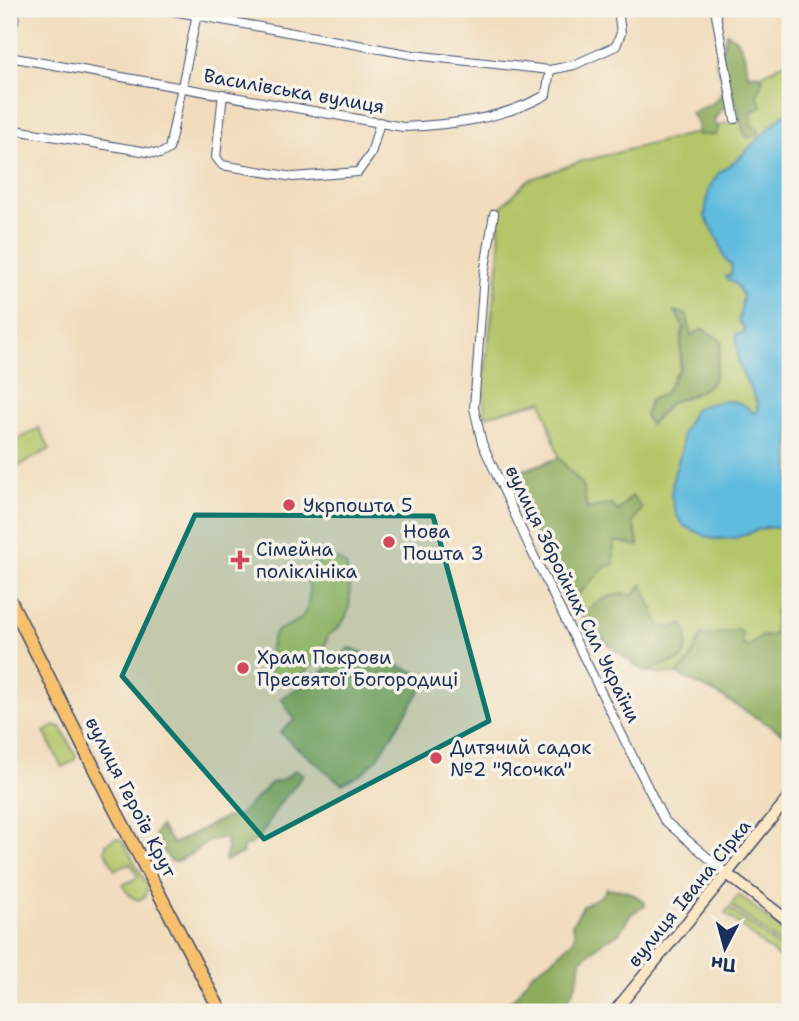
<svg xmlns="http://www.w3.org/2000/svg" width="799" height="1021" viewBox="0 0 799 1021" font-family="'Shantell Sans',sans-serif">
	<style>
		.green { fill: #b4c669; stroke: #687a64; stroke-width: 2; fill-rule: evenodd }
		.forest { fill: #8fab5d; stroke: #556d5e; stroke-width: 2 }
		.water { fill: #60bcde; stroke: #3e769e; stroke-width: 2 }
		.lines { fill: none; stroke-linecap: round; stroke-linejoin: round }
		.street-casing { stroke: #3b496c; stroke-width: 10 }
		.secondary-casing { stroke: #3b496c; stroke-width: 13 }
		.primary-casing { stroke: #3b496c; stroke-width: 15 }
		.street { stroke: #fff; stroke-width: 8 }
		.secondary { stroke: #fce6c4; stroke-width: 10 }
		.primary { stroke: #f7c06c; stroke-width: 12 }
		.marked { fill: #0f766e; fill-opacity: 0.2; stroke: #0f766e; stroke-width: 5; stroke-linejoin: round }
		.poi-dot { fill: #d1495b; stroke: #f7f3e8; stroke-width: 2.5 }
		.labels { text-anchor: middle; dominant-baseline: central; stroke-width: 7; stroke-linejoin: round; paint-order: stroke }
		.street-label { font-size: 19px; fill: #1b2f5e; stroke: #f7f3e8 }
		.poi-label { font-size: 19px; fill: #1b2f5e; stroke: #f7f3e8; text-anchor: start }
	</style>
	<rect width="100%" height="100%" fill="#f7f3e8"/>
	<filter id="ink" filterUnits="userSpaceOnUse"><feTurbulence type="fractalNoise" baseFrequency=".0143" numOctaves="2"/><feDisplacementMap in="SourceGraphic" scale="14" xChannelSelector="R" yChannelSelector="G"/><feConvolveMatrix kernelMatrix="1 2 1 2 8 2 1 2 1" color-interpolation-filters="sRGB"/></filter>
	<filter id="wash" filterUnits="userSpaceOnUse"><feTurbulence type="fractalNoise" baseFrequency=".00686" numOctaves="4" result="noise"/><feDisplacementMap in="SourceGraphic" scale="28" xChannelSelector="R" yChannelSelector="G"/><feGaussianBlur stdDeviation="1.57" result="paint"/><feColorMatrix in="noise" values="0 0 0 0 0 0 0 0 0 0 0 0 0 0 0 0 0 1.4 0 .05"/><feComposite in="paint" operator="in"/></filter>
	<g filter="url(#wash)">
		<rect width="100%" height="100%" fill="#f1dcbb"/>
		<g class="green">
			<path d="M790,60V116L784,114L738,159L719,173L709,188L705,216L719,241L725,259L732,266L731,275L726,276L729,281L735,283L743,296L739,321C753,336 734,343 738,361C742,379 759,395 757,412L752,413C738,394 714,402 695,409L682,434V449L674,475C681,491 694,535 711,538C725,541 740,534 753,531C766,527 778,528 790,524V738L716,693L677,674L645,672L607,643L571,602L507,476L559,458L542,401L485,416L483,385L500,251L499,221L501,207L528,180L579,162L691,134L738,120L747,82ZM675,312L691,337L717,360L714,379L694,394L671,402L660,414L650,400C664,395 671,391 674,375L679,372C682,356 678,343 684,328Z"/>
			<polygon points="39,428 50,449 17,467 9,453 9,445"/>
			<path d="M337,559L346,565C352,592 355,620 328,635C324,655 308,673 290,682L272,676L267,671C268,662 270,639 275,633C279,628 288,626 294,623C314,611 309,593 308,573L316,562Z"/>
			<polygon points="55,726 61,727 76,756 74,761 62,767 44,732"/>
			<polygon points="758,822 758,826 730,860 720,859 717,852 722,844 731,845 751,823"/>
			<path d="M115,838L122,840L148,886C144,909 130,899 123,885L138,877L130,863L115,870L105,851L106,844Z"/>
			<polygon points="739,895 790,937 790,952 731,905"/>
			<polygon points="729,908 790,956 790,967 725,913"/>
		</g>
		<g class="forest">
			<path d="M727,33C745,42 745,60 749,76L756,74L763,78L757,96L762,106L751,112L752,127L758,128L759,133L748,138C737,128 744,109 732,97L715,118L714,121L718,128L716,135H698L697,124L691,113L713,103L721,95L724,80L716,64L718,52L722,50Z"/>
			<path d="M675,311L687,315L691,336L703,329L722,341L714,379L709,385L694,394L671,402L650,425L645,416L650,400C665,395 667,391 674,377C675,374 679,372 680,368C684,355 677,345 684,328Z"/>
			<polygon points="559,458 583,486 587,509 610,504 618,511 632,496 642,508 633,522 639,546 614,541 614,564 605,567 571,602 507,476"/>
			<polygon points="790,577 790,738 716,693 677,674 689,662 701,636 739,630 742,633 742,644 748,647 761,637 774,635 776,610 782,604 779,585 784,578"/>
			<path d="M642,585L660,626L671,628L684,624C688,638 689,647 682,659L645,672L607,643L581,615C601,600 608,592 634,595Z"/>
			<polygon points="350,648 418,673 425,683 378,758 364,772 342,784 291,743 280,732 295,720 281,698 319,675"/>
			<path d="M296,770L303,774C295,787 288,794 279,805C267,821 264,842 243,847V853L225,861L227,850L226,838C204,837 193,859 172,862L160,847L155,834L160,826L173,844L224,818L238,816L271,783L280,781Z"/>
			<path d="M607,888V890C622,887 633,893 644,902L645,906L632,913L619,933L600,944L581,960C579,984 573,995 557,1012H492L495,1005L506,1004L517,995L531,974L551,961L573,941L575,933L572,925L583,906L601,896Z"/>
		</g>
		<path class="water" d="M784,114L790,116V524L779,528L766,527L735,538L712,539L684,526L676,514L671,495L674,475L682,449V434L695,408C715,402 738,394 753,413L757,412L758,404L739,366L736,334L745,333L744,327L739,322L743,296L735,283L729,281L726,276L731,275L732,266L725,259L719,241L705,216L709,188L719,173L738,159Z"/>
	</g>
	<g filter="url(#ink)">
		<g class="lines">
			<defs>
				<g id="street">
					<polyline points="162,9 413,55 550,70 574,65 616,46 621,33 618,9"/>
					<polyline points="715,9 735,119"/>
					<polyline points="9,48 16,9"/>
					<path d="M9,57L403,127C452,125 502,119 546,95L550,70"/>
					<polyline points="223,94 216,157 222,165 293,177 358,172 371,154 380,122"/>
					<polyline points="9,129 160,154 169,149 198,9"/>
					<polyline points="494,214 484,274 474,408 482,443 530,548 664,820 727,874"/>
				</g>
				<g id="secondary">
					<polyline points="727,874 790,922"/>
					<polyline points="614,1012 790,796"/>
				</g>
				<polyline id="primary" points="9,598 109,798 221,1012"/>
			</defs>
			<use href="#street" class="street-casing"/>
			<use href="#secondary" class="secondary-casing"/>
			<use href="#primary" class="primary-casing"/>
			<use href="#street" class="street"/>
			<use href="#secondary" class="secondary"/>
			<use href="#primary" class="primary"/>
		</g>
	</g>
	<path class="marked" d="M195,515L433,516L489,721L264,839L122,676Z"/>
	<g class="poi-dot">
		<circle cx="289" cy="505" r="7"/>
		<circle cx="389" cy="542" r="7"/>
		<path d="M236.5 549.5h7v7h7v7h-7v7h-7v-7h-7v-7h7z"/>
		<circle cx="243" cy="668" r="7"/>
		<circle cx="436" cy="758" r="7"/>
	</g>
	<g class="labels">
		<g class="street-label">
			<text transform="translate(294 91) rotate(10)">Василівська вулиця</text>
			<text transform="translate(573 594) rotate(64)">вулиця Збройних Сил України</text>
			<text transform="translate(131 797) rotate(63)">вулиця Героїв Крут</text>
			<text transform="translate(689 893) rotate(-51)">вулиця Івана Сірка</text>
		</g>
		<g class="poi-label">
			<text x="303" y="505">Укрпошта 5</text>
			<text x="403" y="531">Нова<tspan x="403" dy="22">Пошта 3</tspan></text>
			<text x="256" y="549">Сімейна<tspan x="256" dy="22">поліклініка</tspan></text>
			<text x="257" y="657">Храм Покрови<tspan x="257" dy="22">Пресвятої Богородиці</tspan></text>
			<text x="450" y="747">Дитячий садок<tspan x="450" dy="22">№2 "Ясочка"</tspan></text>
		</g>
	</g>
	<rect width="799" height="1021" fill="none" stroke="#f7f3e8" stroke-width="35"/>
	<g transform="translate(725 948) rotate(186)" stroke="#f7f3e8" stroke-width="5" paint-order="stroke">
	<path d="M0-5L12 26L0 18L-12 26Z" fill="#1b2f5e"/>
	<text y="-10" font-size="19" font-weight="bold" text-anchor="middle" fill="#1b2f5e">Пн</text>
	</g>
</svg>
